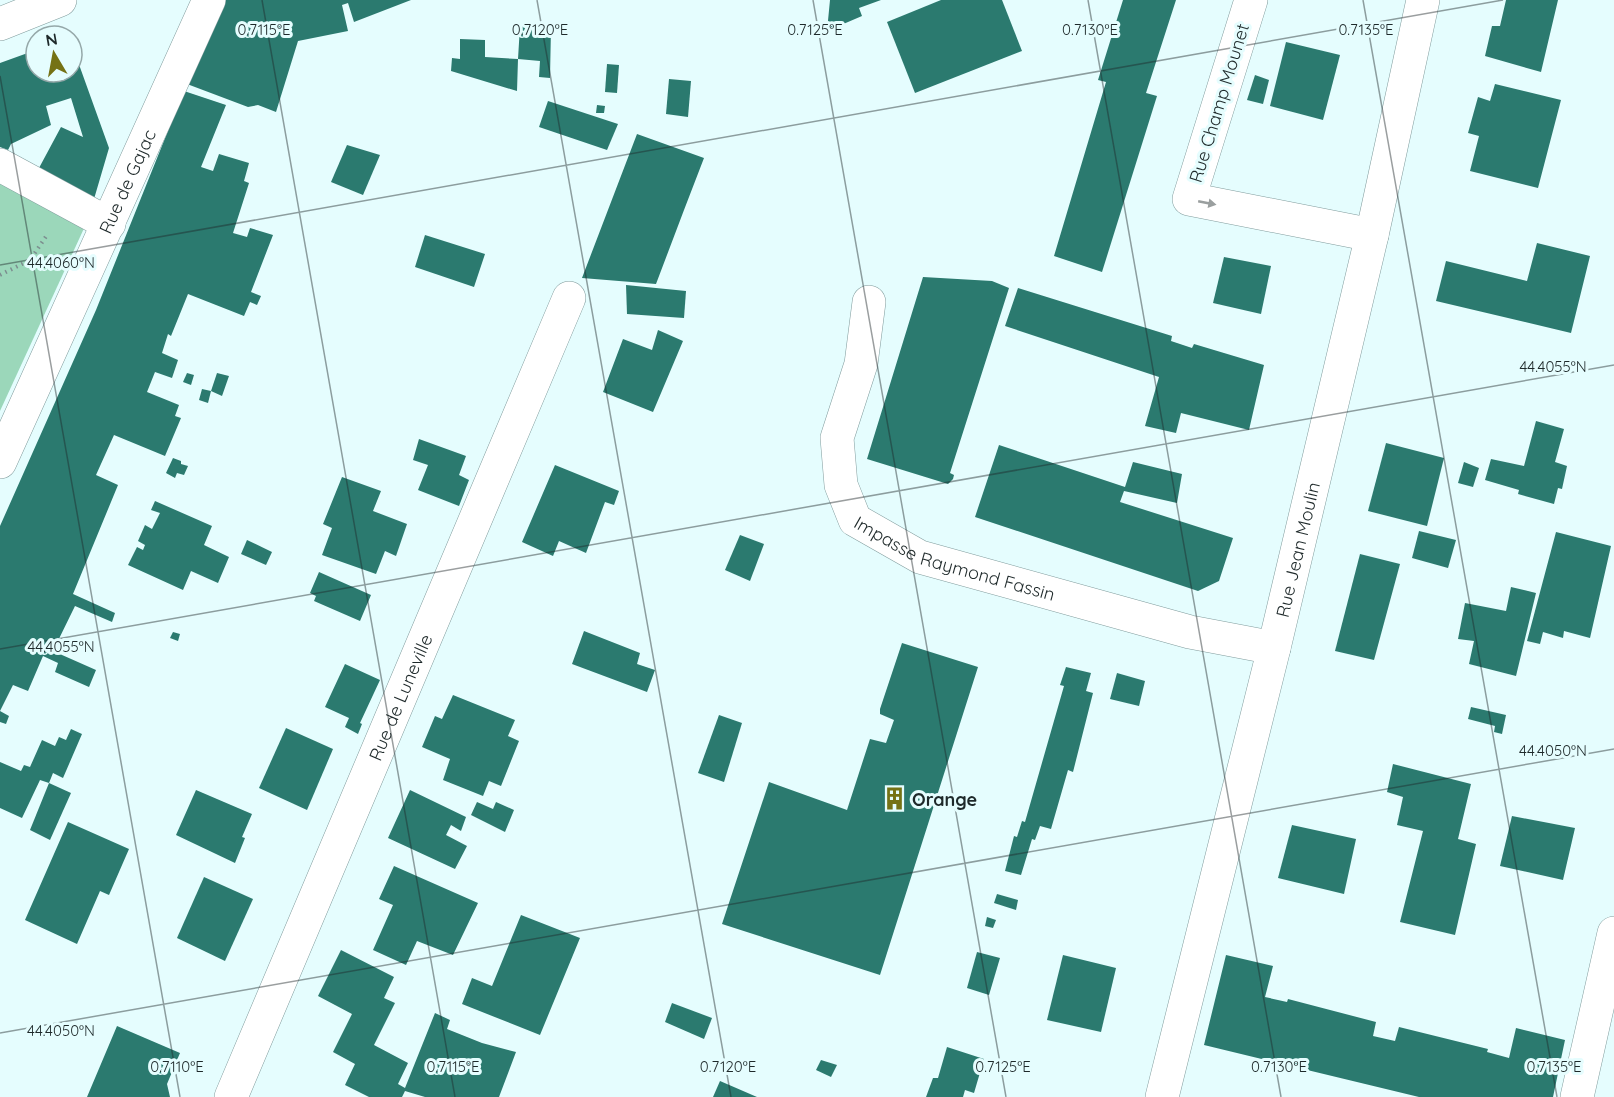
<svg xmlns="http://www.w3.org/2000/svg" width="1614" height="1097" viewBox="0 0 1614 1097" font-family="Quicksand,sans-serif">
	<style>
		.green { fill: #9bd7ba }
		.building { fill: #2b7a6f }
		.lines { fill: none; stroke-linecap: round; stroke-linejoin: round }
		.street-casing { stroke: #819c9d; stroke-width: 34 }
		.secondary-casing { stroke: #819c9d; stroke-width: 34 }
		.path { stroke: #7c8e8f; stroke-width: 4; stroke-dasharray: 1.5 4.5; stroke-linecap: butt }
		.street { stroke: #fff; stroke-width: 33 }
		.secondary { stroke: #fff; stroke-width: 33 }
		.oneway { fill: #9a9f9f }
		.ticks { fill: none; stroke: #1e292a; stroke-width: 1.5; stroke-opacity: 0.45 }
		.labels { text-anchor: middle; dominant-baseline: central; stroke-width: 6; stroke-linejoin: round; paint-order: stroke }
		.street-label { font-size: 18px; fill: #1e292a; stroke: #e5fdfe }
		.poi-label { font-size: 18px; font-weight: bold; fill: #1e292a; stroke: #e5fdfe; text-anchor: start }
		.ticks-label { font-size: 15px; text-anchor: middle; fill: #1e292a; stroke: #e5fdfe; stroke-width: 6; stroke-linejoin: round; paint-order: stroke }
	</style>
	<rect width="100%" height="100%" fill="#e5fdfe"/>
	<polygon class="green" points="0,180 86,224 0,411"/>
	<g class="building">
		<polygon points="221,0 411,0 354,22 348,3 342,5 348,31 298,41 276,112 258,105 248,107 187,84"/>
		<polygon points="830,0 881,0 859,8 862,16 827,31"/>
		<polygon points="941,0 1002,0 1022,51 915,93 887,22"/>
		<polygon points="1123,0 1176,0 1146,93 1157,96 1102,272 1054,256 1106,82 1098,80"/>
		<polygon points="1506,0 1558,0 1541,72 1485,56 1492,26 1500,26"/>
		<polygon points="520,26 551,27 550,78 539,77 540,61 518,59 517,91 451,71 452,58 460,59 460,39 485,40 485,57 518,59"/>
		<polygon points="1286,42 1340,55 1323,120 1270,106"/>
		<polygon points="72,45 109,148 94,199 39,168 61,127 83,137 71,98 46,106 51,125 11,144 8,150 0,147 0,63 36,50 36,72 72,72"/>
		<polygon points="607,64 619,65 617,93 605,92"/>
		<polygon points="1255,75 1269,80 1263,104 1247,100"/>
		<polygon points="669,79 691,81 688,117 666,114"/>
		<polygon points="1495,84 1561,100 1538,188 1470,171 1479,136 1468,133 1478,97 1490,101"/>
		<polygon points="184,91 226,105 201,167 213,171 219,154 249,163 244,181 249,183 233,233 247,237 250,228 273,235 251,292 261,296 257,305 250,302 244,316 188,294 171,336 168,334 162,353 178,360 172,378 155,372 147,392 179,405 175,416 181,418 165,456 114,435 96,475 118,485 73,594 115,613 112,622 75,606 53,651 96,670 89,687 55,672 58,663 43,656 28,691 13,685 0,711 9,716 6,724 0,722 0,526 96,310"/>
		<polygon points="548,101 618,124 607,150 539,127"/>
		<polygon points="597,105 605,106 604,113 596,113"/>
		<polygon points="637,134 704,158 684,210 656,284 582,278"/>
		<polygon points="347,145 380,155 363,195 331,182"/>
		<polygon points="425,235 485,254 474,287 415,267"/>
		<polygon points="1537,243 1590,256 1571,333 1436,301 1446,261 1527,281"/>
		<polygon points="1224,257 1271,266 1261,314 1213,303"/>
		<polygon points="923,277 992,281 1009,288 950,473 954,475 953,479 948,484 867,459"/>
		<polygon points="626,285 686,291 684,318 627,314"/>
		<polygon points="1018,288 1172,336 1171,341 1192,348 1194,344 1264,365 1249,430 1181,413 1176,433 1145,426 1159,377 1005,326"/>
		<polygon points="658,330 683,341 653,412 603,392 623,339 652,350"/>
		<polygon points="187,373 194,375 191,385 183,382"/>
		<polygon points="217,373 229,376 222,396 211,391 208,403 199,400 202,389 211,391"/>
		<polygon points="1536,421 1564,429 1555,462 1567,466 1562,489 1558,488 1554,504 1518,494 1519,490 1485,480 1491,459 1524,466"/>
		<polygon points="419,439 466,456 459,475 469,480 459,506 418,490 428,465 413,460"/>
		<polygon points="1386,443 1444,458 1427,526 1368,511"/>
		<polygon points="999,445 1125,487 1133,462 1182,474 1177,503 1124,491 1120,502 1233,538 1219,581 1198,591 975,517"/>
		<polygon points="173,458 181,461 181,464 188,466 184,475 177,473 175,478 166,473"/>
		<polygon points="1464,462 1479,468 1473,487 1458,483"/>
		<polygon points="555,465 619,491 614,505 605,502 586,553 559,541 553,556 522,542"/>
		<polygon points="342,477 381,491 373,511 407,524 396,556 385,551 376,574 322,555 332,528 323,524"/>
		<polygon points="155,501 212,526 204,545 229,557 218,583 191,571 183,590 128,565 137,547 143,550 145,545 138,541 145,525 152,529 160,513 151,510"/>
		<polygon points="1419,531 1456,540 1448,568 1412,558"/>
		<polygon points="1556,532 1611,546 1590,638 1564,631 1563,638 1543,632 1540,644 1527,641"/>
		<polygon points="740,535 764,544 750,581 725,570"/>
		<polygon points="247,540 272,552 266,565 241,554"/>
		<polygon points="1360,554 1400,564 1374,660 1335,651"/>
		<polygon points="319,572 371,595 360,621 314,601 316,596 310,593"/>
		<polygon points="1511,587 1536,593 1516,676 1469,664 1474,641 1458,639 1465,603 1506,611"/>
		<polygon points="584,631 640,653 637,664 655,670 647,692 572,664"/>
		<polygon points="173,632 180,634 178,641 170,638"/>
		<polygon points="902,643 978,667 880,975 722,924 769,782 847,810 870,739 886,743 894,720 880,714 880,709"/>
		<polygon points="345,664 380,680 360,723 362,724 358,734 345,727 349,718 325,707"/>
		<polygon points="1066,667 1091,673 1086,691 1093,693 1073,772 1068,770 1051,829 1040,826 1035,840 1032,839 1021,875 1005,871 1014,836 1017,837 1022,821 1025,822 1064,686 1060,685"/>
		<polygon points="1117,673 1145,681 1139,706 1110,699"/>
		<polygon points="453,695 515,720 508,736 519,741 501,786 489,781 483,796 443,780 450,759 422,747 435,716 442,719"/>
		<polygon points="1471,707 1506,715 1502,734 1494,732 1495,726 1468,719"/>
		<polygon points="719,715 742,723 724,782 698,773"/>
		<polygon points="286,728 333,749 307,810 259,788"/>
		<polygon points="71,729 82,734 63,778 53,773 49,783 40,780 22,818 0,808 0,762 21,771 24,765 30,767 42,740 55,746 59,737 66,740"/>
		<polygon points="1393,764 1471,784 1458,839 1476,844 1455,935 1400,922 1423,831 1397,825 1403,797 1387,792"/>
		<polygon points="49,783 71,793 50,840 30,830"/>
		<polygon points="196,790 252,814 242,837 245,838 235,863 176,835"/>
		<polygon points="410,790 466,817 461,831 451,825 446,835 467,846 455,869 388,838"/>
		<polygon points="477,802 493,809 496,802 514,810 505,832 471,815"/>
		<polygon points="1512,816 1575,828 1563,880 1500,866"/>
		<polygon points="68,822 129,849 109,895 100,891 77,944 25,920"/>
		<polygon points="1292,825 1356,839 1344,894 1278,878"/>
		<polygon points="394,866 478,903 453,955 417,941 406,965 373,950 393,905 379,899"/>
		<polygon points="204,877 253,899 225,961 177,938"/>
		<polygon points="997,894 1018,900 1016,910 994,903"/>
		<polygon points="521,915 580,938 540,1035 462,1004 472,978 492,986"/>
		<polygon points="987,917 996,920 993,928 985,926"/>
		<polygon points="341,950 394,977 384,998 395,1003 374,1045 408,1063 398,1084 405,1088 435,1013 450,1020 447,1029 482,1043 516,1052 499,1097 425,1097 405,1091 402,1097 369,1097 345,1085 355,1064 333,1052 352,1014 318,996"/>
		<polygon points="977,952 1000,958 989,995 967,988"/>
		<polygon points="1063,955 1116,968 1101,1032 1047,1020"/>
		<polygon points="1226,955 1273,966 1265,997 1287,1002 1288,999 1376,1022 1373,1036 1395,1041 1399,1027 1488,1049 1487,1052 1509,1058 1516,1028 1565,1040 1553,1097 1419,1097 1204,1045"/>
		<polygon points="672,1003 712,1018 704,1039 665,1022"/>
		<polygon points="117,1026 180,1053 167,1084 170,1097 87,1097"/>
		<polygon points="947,1047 984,1059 974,1093 965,1090 963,1097 926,1097 933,1078 938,1078"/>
		<polygon points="821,1060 837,1065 831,1077 816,1070"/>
		<polygon points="720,1081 757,1097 713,1097"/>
	</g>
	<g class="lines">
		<defs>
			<g id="street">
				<polyline points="1251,0 1189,199 1372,235"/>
				<polyline points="0,165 109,224"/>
				<path id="s1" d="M869,302L861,364L837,438L841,485L855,520L920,557L1190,632L1274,648"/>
				<path id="s2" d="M0,462L209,0"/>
				<path id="s3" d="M231,1097L569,298"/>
				<path id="s4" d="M1162,1097L1274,648L1372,235L1423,0"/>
				<polyline points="1577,1097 1614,933"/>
			</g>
			<polyline id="secondary" points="0,24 60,0"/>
		</defs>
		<use href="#street" class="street-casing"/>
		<use href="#secondary" class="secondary-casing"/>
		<polyline class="path" points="0,275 30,260 47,235"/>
		<use href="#street" class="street"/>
		<use href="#secondary" class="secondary"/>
	</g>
	<defs><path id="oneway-solid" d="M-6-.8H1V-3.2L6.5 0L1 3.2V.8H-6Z" transform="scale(1.5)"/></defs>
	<use class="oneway" href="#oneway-solid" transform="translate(1207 203) rotate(11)"/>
	<path class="ticks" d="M262,0L455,1097M537,0L731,1097M813,0L1006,1097M1088,0L1281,1097M1363,0L1557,1097M0,76L180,1097M0,265L1503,0M0,649L1614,365M0,1033L1614,749"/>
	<defs>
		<symbol id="building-bare" viewBox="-9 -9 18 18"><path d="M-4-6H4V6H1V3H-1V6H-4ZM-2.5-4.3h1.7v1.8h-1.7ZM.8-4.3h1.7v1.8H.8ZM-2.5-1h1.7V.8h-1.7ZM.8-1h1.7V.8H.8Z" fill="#757215" stroke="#e5fdfe" stroke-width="2.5" paint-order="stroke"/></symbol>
	</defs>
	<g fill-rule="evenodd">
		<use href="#building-bare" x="878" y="782" width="33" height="33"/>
	</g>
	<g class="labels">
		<g class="street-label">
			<text transform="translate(1219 103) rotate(-73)">Rue Champ Mounet</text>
			<text stroke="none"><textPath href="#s2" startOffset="308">Rue de Gajac</textPath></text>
			<text stroke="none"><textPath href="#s4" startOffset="564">Rue Jean Moulin</textPath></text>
			<text stroke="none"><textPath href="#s1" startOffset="333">Impasse Raymond Fassin</textPath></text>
			<text stroke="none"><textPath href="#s3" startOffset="434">Rue de Luneville</textPath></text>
		</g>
		<g class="poi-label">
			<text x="912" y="799">Orange</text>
		</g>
	</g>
	<g class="ticks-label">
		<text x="264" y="35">0.7115°E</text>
		<text x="540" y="35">0.7120°E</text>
		<text x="815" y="35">0.7125°E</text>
		<text x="1090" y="35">0.7130°E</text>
		<text x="1366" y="35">0.7135°E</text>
		<text x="61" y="268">44.4060°N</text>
		<text x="1553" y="372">44.4055°N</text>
		<text x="61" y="652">44.4055°N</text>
		<text x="1553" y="756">44.4050°N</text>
		<text x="61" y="1036">44.4050°N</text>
		<text x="177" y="1072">0.7110°E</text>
		<text x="453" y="1072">0.7115°E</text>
		<text x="728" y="1072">0.7120°E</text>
		<text x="1003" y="1072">0.7125°E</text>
		<text x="1279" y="1072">0.7130°E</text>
		<text x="1554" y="1072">0.7135°E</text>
	</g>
	<g transform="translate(54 54) rotate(350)"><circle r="28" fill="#e5fdfe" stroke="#95a8a9" stroke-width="1.5"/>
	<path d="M0-4.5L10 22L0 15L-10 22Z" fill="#757215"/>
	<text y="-9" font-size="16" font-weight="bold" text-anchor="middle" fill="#1e292a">N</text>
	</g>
</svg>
